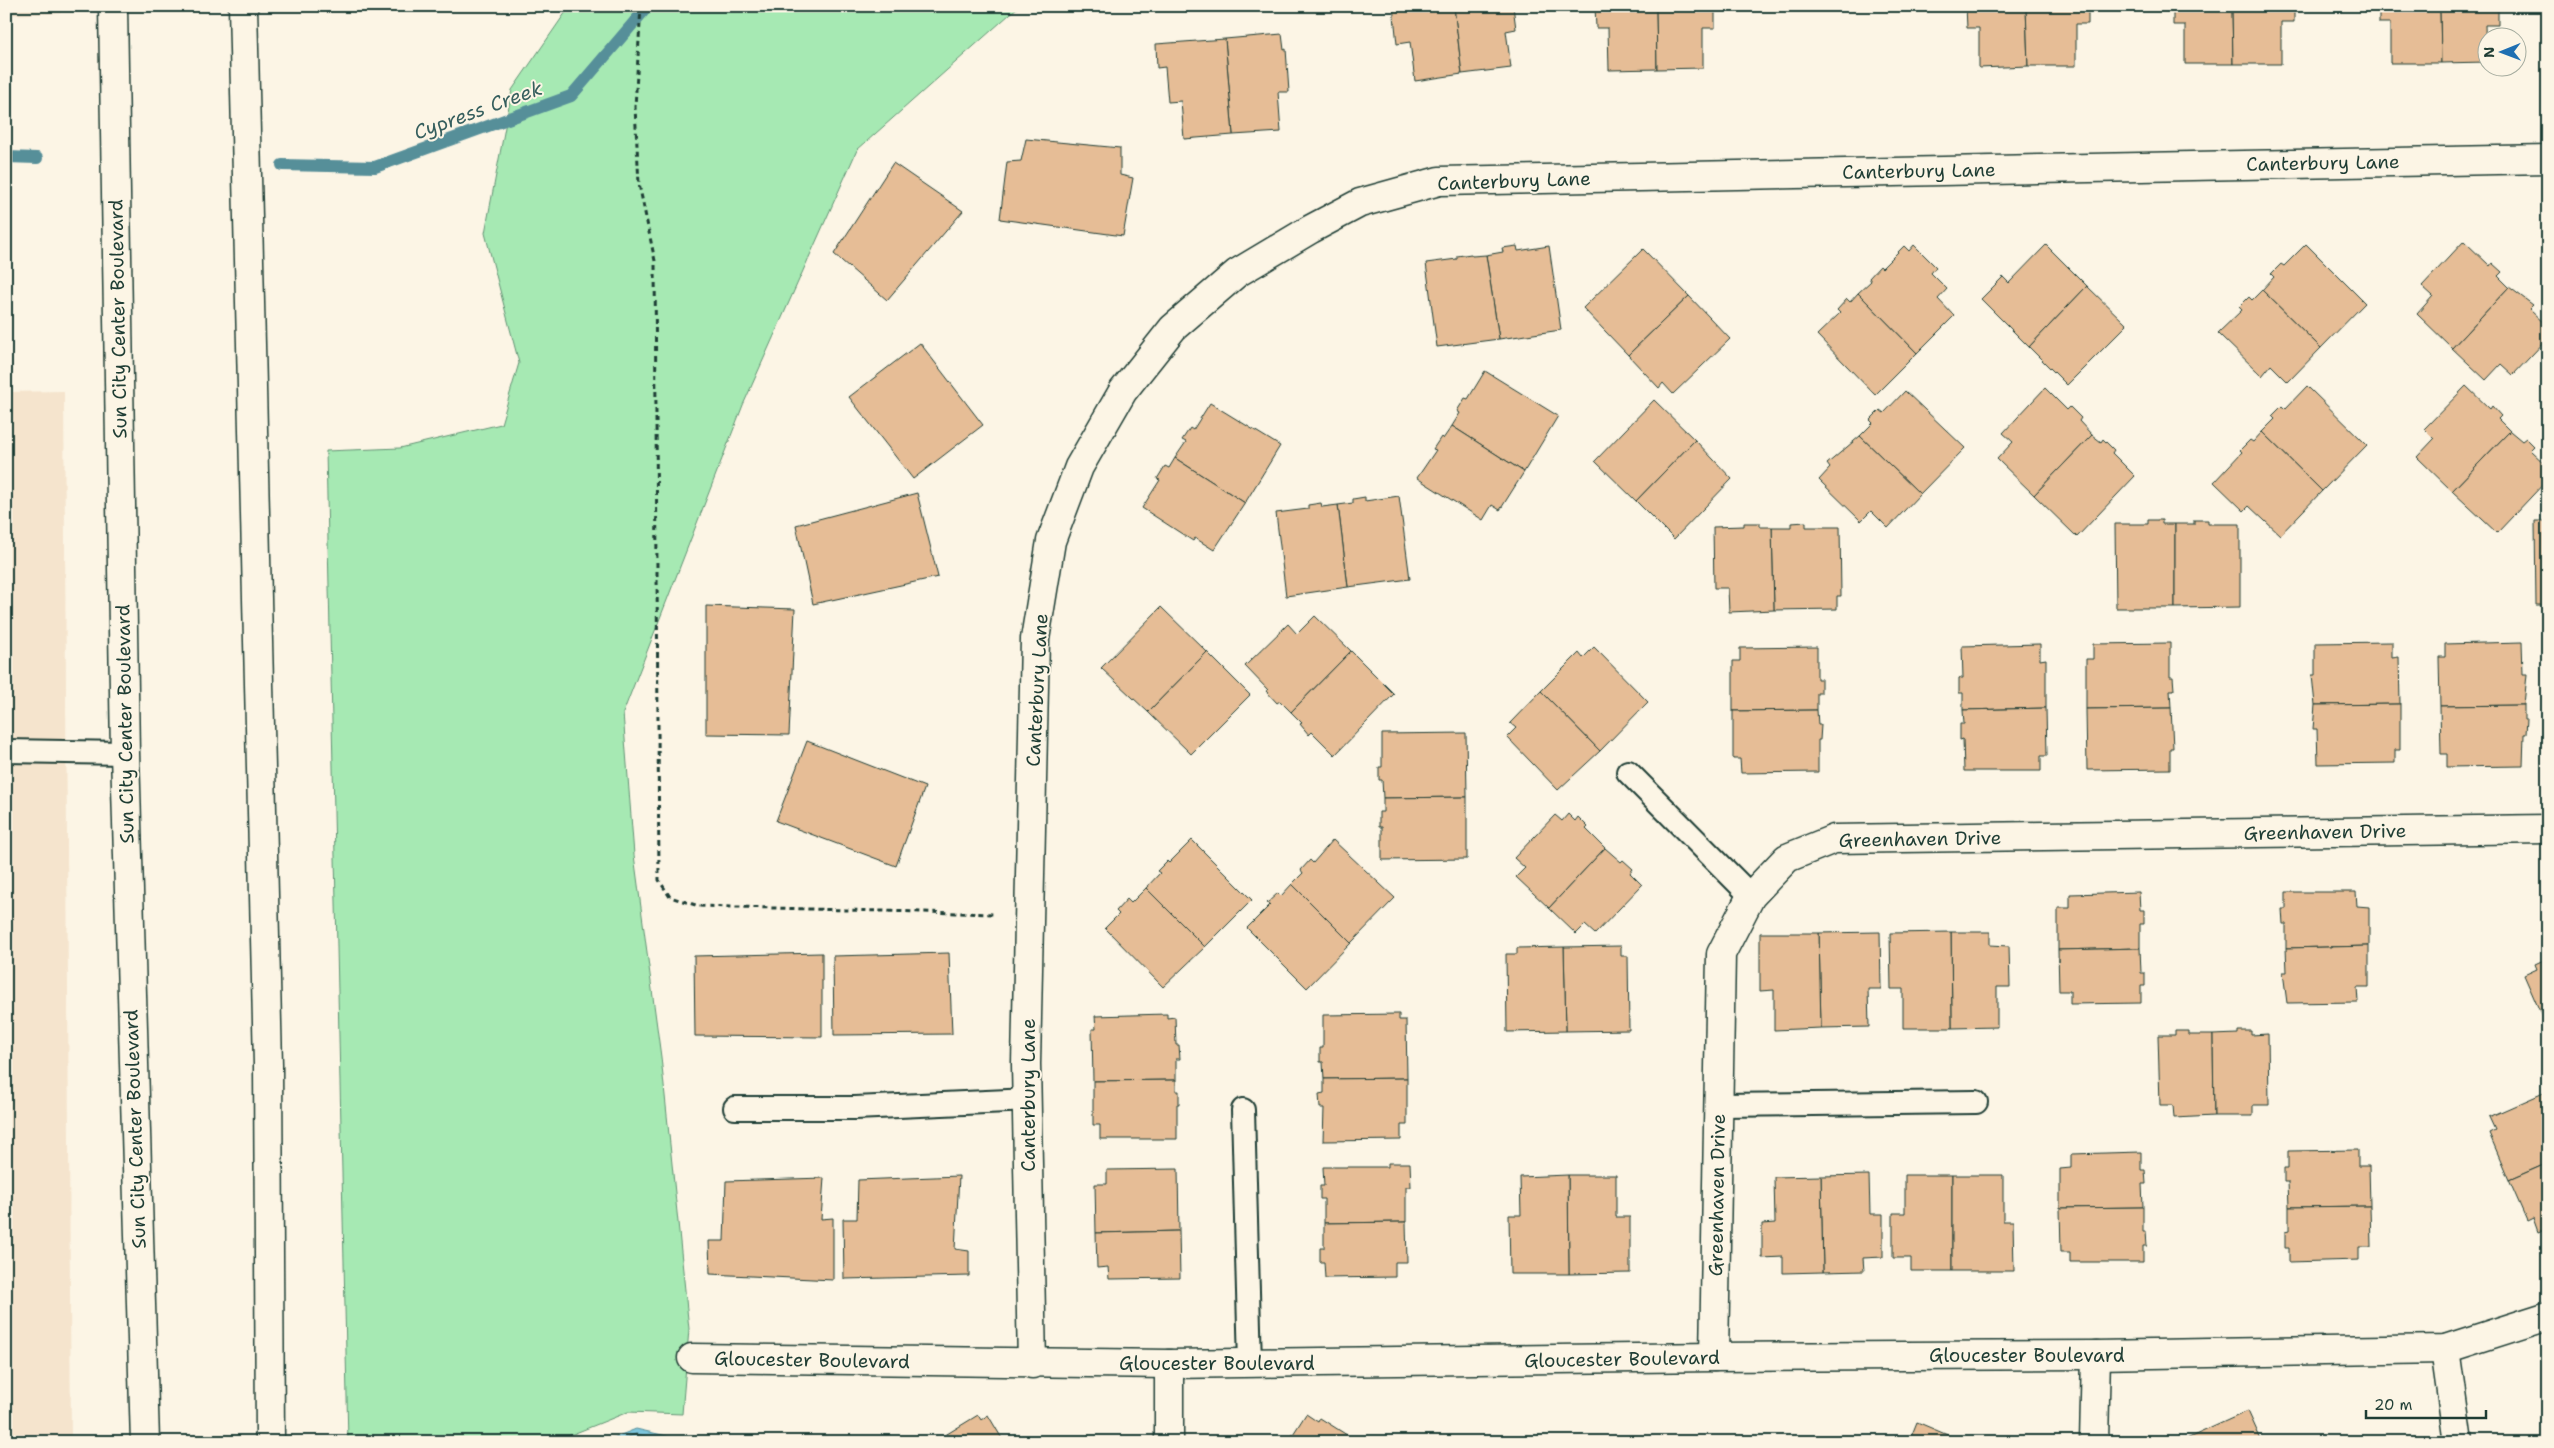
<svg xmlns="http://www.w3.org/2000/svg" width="2554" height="1448" viewBox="0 0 2554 1448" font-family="'Shantell Sans',sans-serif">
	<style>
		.built { fill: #f5e4cd }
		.green { fill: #a6e9b3; stroke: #629374 }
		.water { fill: #7cc5dc; stroke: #578f99 }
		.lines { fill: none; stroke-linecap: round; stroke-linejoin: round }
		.shore { stroke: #447377; stroke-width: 1 }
		.stream { stroke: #578f99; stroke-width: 12 }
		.building { fill: #e6bd96; stroke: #1f3d34 }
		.service-casing { stroke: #1f3d34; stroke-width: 26 }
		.minor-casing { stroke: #1f3d34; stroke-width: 31 }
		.secondary-casing { stroke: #1f3d34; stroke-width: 31 }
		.path { stroke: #1f3d34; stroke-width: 3; stroke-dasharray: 5 4; stroke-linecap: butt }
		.service { stroke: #fcf5e5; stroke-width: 22 }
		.minor { stroke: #fcf5e5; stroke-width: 28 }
		.secondary { stroke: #fcf5e5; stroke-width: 28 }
		.labels { text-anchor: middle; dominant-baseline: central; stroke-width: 4; stroke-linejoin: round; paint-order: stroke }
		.street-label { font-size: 19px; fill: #1f3d34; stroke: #fcf5e5 }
		.water-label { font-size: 20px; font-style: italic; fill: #365f5e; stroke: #fcf5e5 }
	</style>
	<rect width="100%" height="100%" fill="#fcf5e5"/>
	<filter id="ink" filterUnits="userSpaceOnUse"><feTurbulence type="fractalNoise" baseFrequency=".02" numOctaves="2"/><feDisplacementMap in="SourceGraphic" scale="10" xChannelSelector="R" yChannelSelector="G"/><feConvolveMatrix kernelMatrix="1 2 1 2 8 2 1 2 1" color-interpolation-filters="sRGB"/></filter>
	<g filter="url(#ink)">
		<g class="built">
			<polygon points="6,6 61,6 61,13 6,15"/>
			<polygon points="64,391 71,1442 6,1442 6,392"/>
		</g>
		<polygon class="green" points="570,6 1019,6 857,150 743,405 623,713 634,855 661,1057 689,1329 682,1414 628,1412 568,1436 561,1442 348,1442 326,451 400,448 501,424 519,363 485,233 512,90"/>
		<g class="water">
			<polygon points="636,1429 693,1442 603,1442"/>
			<polygon points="1651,1438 1685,1442 1588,1442"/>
		</g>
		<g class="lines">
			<polyline class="shore" points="616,1442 636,1434 670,1442"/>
			<g class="stream">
				<polyline points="6,157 37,158"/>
				<polyline points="282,165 375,167 571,96 648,6"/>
			</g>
		</g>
		<g class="building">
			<polygon points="1393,6 1454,6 1462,74 1415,81 1410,42 1397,44"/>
			<polygon points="1454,6 1513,6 1516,29 1506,31 1511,68 1462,74"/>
			<polygon points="1595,6 1656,6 1657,69 1609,70 1608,28 1596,28"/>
			<polygon points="1656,6 1715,6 1715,28 1703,28 1703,68 1657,69"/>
			<polygon points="1966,6 2026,6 2028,66 1979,68 1979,28 1967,28"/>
			<polygon points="2026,6 2088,6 2088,24 2076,24 2076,66 2028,66"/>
			<polygon points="2173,6 2232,6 2233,64 2185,64 2185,25 2173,25"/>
			<polygon points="2232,6 2294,6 2294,22 2281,22 2281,64 2233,64"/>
			<polygon points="2379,6 2440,6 2441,63 2390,63 2390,23 2379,23"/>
			<polygon points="2440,6 2498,6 2498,25 2485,25 2486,62 2441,63"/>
			<polygon points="1282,34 1284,50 1286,49 1289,92 1278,92 1281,132 1233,135 1225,39"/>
			<polygon points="1225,39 1233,135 1184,139 1181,101 1168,102 1165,67 1157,68 1156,44"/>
			<polygon points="1026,139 1120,148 1120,175 1133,178 1123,236 1000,219 1007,162 1021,161"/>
			<polygon points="893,163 963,211 887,300 834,254"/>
			<polygon points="2464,241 2490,266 2492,263 2502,272 2498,276 2509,287 2452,348 2417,314 2433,296 2422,286"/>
			<polygon points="2306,244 2365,303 2321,348 2262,290 2274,277 2271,274 2281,264 2284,266"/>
			<polygon points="1914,245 1936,267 1931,273 1947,289 1938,299 1954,316 1917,353 1858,293 1871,281 1869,278 1880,266 1882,268 1904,246 1909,251"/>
			<polygon points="2046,245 2087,286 2029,347 1981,299 2003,277 2009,283"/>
			<polygon points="1517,246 1518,251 1549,246 1561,330 1499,339 1486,255 1503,252 1502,248"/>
			<polygon points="1643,249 1689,296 1628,355 1583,308"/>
			<polygon points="1471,254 1472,256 1486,255 1499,339 1437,347 1426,263 1457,259 1457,256"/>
			<polygon points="2087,286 2127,325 2067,385 2029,347"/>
			<polygon points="2509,287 2533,305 2529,309 2548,327 2548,338 2513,375 2501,364 2486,380 2452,348"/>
			<polygon points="2262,290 2321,348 2288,382 2271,365 2262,376 2218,333 2242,310 2239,307 2249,297 2252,300"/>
			<polygon points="1858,293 1917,353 1875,395 1817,335 1840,313 1837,310 1847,299 1850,302"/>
			<polygon points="1689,296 1730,339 1673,394 1663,383 1659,388 1628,355"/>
			<polygon points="920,343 983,425 913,479 849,397"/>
			<polygon points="1485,371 1558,416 1524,472 1452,426 1460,413 1457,411 1465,398 1468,399"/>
			<polygon points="2307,386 2367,445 2322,491 2262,432 2275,419 2272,416 2282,406 2285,409"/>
			<polygon points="2466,386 2490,409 2492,406 2501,416 2498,419 2510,431 2452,491 2417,457 2434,439 2424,429"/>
			<polygon points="2045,388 2067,410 2070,407 2081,418 2079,421 2092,435 2034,495 1997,459 2013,442 2003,433"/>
			<polygon points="1905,391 1965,448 1920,494 1860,436 1873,423 1870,420 1880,410 1884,413"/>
			<polygon points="1654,400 1695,440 1636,501 1595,461"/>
			<polygon points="1210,403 1280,446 1245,503 1175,458 1186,442 1182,440 1190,428 1193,430"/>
			<polygon points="1452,426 1524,472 1500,510 1492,505 1483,520 1417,478 1436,450 1433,449 1441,437 1443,439"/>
			<polygon points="2510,431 2522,441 2526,438 2534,446 2530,450 2548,467 2548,479 2497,533 2452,491"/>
			<polygon points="2262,432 2322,491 2280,535 2249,506 2244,511 2214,482 2242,452 2240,450 2250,440 2253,442"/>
			<polygon points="2092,435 2101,442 2103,439 2114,450 2112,453 2135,476 2077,537 2034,495"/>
			<polygon points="1860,436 1920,494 1888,528 1871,511 1861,521 1819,480 1830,468 1827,464"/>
			<polygon points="1695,440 1732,479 1674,539 1636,501"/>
			<polygon points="1175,458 1245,503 1214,550 1195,538 1193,541 1142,508 1160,480 1157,479 1165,466 1169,468"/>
			<polygon points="917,493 938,577 813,604 796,525"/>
			<polygon points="1399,496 1410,579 1348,587 1338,505 1353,503 1353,499 1365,497 1365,501"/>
			<polygon points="1321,503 1322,507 1338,505 1348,587 1286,596 1276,513 1308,509 1308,505"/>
			<polygon points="2148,520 2162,520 2162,524 2175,524 2175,608 2116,608 2115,524 2148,524"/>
			<polygon points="2194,520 2208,520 2208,524 2240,524 2240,607 2175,608 2175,524 2194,524"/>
			<polygon points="2535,521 2548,521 2548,605 2536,605"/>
			<polygon points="1806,522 1806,527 1840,527 1841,596 1837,596 1837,609 1774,610 1772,527 1791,527 1791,523"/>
			<polygon points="1744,523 1760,523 1760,527 1772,527 1774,610 1729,612 1728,588 1714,588 1713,527 1744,526"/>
			<polygon points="706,606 795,609 789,735 706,734"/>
			<polygon points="1161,607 1207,652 1148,712 1101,668"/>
			<polygon points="1315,616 1351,651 1291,712 1280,701 1277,703 1266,691 1268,690 1245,666 1288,624 1297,634"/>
			<polygon points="2392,642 2392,658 2399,657 2400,704 2315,705 2312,675 2315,675 2315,643"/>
			<polygon points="2522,642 2523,674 2527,674 2524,705 2440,706 2439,657 2445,657 2445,644"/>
			<polygon points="2170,643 2170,677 2173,677 2174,690 2170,690 2171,708 2086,709 2086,659 2093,659 2093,644"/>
			<polygon points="2040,644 2040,660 2046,659 2046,708 1963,710 1963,693 1959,693 1959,678 1963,678 1962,646"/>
			<polygon points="1594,647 1648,702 1600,751 1541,691 1579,653 1583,658"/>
			<polygon points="1817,647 1817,679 1821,679 1821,693 1817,693 1817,710 1733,711 1733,661 1740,661 1740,648"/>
			<polygon points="1351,651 1394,694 1335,755 1312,732 1309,735 1300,724 1302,723 1291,712"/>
			<polygon points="1207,652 1250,695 1191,754 1148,712"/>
			<polygon points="1541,691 1600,751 1558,790 1507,737 1516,728 1510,723"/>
			<polygon points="2400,704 2400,750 2395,750 2395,763 2318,764 2317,729 2313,729 2315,705"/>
			<polygon points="2524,705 2524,719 2527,719 2526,734 2524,734 2523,766 2447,767 2447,754 2441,754 2440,706"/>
			<polygon points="2046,708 2047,756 2041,756 2041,771 1964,771 1963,739 1960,740 1960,724 1964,724 1963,710"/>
			<polygon points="2171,708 2173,748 2170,748 2170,769 2087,770 2086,709"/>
			<polygon points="1817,710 1818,725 1821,725 1820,740 1818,740 1818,772 1741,773 1740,759 1733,759 1733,711"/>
			<polygon points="1466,733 1467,797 1383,798 1382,780 1379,780 1379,767 1382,767 1382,734"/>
			<polygon points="807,741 925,787 896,866 776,821"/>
			<polygon points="1467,797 1467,859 1382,860 1382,827 1379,827 1379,812 1383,812 1383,798"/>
			<polygon points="1568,814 1575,821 1578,817 1588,827 1586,829 1605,848 1549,908 1516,877 1525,868 1514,858 1555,815 1562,821"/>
			<polygon points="1192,840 1252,900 1205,947 1146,888 1160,873 1157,871 1167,861 1169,863"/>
			<polygon points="1333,840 1395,898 1351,943 1292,884 1303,873 1301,870 1310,860 1313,863"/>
			<polygon points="1605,848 1621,862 1623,860 1633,869 1630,873 1642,885 1595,934 1585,925 1576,934 1549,908"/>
			<polygon points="1292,884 1351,943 1307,988 1247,928 1270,905 1267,903 1278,893 1281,896"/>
			<polygon points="1146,888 1205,947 1163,987 1105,928 1119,914 1116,911 1127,899 1131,903"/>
			<polygon points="2139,892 2140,910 2144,910 2144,924 2140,924 2140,948 2058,950 2058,908 2070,908 2070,894"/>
			<polygon points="2286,892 2356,892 2357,906 2369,907 2369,946 2286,948 2286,924 2283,924 2282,909 2286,909"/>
			<polygon points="1880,932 1881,989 1868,989 1869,1027 1821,1028 1819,933"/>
			<polygon points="1951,932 1990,932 1990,945 2009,946 2010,987 1997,987 1997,1027 1952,1028"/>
			<polygon points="1951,932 1952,1028 1903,1028 1903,989 1891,989 1890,933"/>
			<polygon points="1760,933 1819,933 1821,1028 1774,1030 1774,990 1760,991"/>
			<polygon points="1621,946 1621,956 1628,956 1629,1030 1566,1031 1564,947"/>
			<polygon points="2369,946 2369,987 2357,987 2358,1002 2287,1003 2283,972 2287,972 2286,948"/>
			<polygon points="1564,947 1566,1031 1507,1032 1506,954 1517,954 1517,948"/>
			<polygon points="2140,948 2141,973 2145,973 2145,986 2141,986 2141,1003 2070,1004 2070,991 2059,991 2058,950"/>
			<polygon points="822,953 822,1037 695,1036 694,956"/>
			<polygon points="949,953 952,1034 834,1035 833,956"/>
			<polygon points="2548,958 2548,1030 2524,975 2537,969 2535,964"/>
			<polygon points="1167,1014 1167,1018 1175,1017 1176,1045 1179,1045 1180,1059 1176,1059 1176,1080 1093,1081 1092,1029 1096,1029 1095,1016"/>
			<polygon points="1399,1014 1399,1020 1406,1020 1407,1078 1324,1079 1323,1062 1320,1062 1320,1048 1323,1048 1323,1015"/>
			<polygon points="2175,1031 2189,1031 2189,1035 2213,1035 2214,1116 2174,1118 2173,1105 2160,1105 2158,1035 2175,1035"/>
			<polygon points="2238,1031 2251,1031 2251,1035 2268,1034 2269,1105 2253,1105 2253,1116 2214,1116 2213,1035 2238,1034"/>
			<polygon points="1407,1078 1407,1125 1401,1125 1401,1140 1323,1141 1324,1108 1320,1108 1319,1094 1324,1093 1324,1079"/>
			<polygon points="1176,1080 1176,1091 1179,1091 1179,1104 1177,1104 1177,1139 1100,1139 1100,1125 1093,1125 1093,1081"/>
			<polygon points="2548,1091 2548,1163 2509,1180 2489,1133 2495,1130 2489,1117"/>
			<polygon points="2358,1150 2358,1166 2369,1166 2370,1206 2289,1207 2288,1182 2284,1182 2284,1168 2288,1168 2288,1151"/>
			<polygon points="2141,1152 2141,1170 2145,1170 2146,1184 2142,1184 2143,1207 2060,1208 2060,1169 2071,1168 2071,1154"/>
			<polygon points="1388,1163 1410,1163 1411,1187 1406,1187 1406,1222 1324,1223 1324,1199 1320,1199 1320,1186 1324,1186 1323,1167 1388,1167"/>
			<polygon points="2548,1163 2548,1228 2538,1232 2533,1218 2527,1221 2509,1180"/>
			<polygon points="1178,1169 1179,1231 1096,1233 1095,1184 1107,1184 1107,1170"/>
			<polygon points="1568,1175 1616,1175 1616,1217 1630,1217 1630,1273 1569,1274"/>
			<polygon points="1568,1175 1569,1274 1510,1274 1509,1215 1521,1215 1520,1177"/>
			<polygon points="1869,1175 1870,1214 1883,1214 1883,1257 1863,1258 1864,1271 1823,1272 1821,1176"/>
			<polygon points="1905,1175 1952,1175 1952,1271 1911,1271 1911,1258 1893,1258 1893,1213 1905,1213"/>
			<polygon points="1952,1175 2003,1175 2003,1221 2013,1221 2014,1271 1952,1271"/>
			<polygon points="959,1176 955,1249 969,1251 969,1276 844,1279 843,1219 857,1219 858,1180"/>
			<polygon points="1821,1176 1823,1272 1783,1273 1783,1257 1762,1258 1762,1224 1775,1223 1774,1177"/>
			<polygon points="824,1178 821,1219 833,1218 833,1280 710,1274 709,1241 724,1241 726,1181"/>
			<polygon points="2370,1206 2371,1247 2359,1247 2359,1260 2289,1262 2289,1248 2285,1248 2285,1232 2289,1231 2289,1207"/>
			<polygon points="2143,1207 2143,1232 2146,1232 2147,1246 2143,1246 2143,1262 2070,1262 2070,1252 2061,1252 2060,1208"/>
			<polygon points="1406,1222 1407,1262 1395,1262 1395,1277 1325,1278 1324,1262 1320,1262 1320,1248 1324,1248 1324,1223"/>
			<polygon points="1179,1231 1180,1278 1109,1279 1108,1267 1097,1268 1096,1233"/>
			<polygon points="2248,1411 2262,1442 2180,1442"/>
			<polygon points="1306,1414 1318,1422 1320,1418 1358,1442 1288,1442"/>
			<polygon points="978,1415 981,1420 988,1415 1004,1442 934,1442"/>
			<polygon points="1917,1422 1964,1442 1965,1442 1909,1442"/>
		</g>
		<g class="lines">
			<defs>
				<g id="service">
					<polyline points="6,751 125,753"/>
					<polyline points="1628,772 1751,896"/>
					<polyline points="1719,1105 1976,1102"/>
					<polyline points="735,1108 855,1108 1027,1100"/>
					<polyline points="1243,1110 1250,1364"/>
				</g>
				<g id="minor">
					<polyline points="2445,1349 2458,1442"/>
					<polyline points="1714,1357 1721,954 1751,896 1787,858 1834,839 2548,829"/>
					<polyline points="692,1358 1169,1364 1714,1357 2096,1355 2445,1349 2548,1316"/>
					<polyline points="1032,1364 1026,1064 1035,639 1051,541 1079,467 1123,391 1173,328 1237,273 1311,229 1360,203 1439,181 2548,159"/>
					<polyline points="1169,1364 1169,1442"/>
					<polyline points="2094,1442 2096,1355"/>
				</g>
				<g id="secondary">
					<polyline points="113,6 125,753 145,1442"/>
					<polyline points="243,6 268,1065 270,1442"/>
				</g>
			</defs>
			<use href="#service" class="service-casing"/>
			<use href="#minor" class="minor-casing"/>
			<use href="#secondary" class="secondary-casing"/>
			<polyline class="path" points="641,6 635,107 639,184 655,261 659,880 670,897 699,906 994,914"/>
			<use href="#service" class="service"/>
			<use href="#minor" class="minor"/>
			<use href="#secondary" class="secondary"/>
		</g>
	</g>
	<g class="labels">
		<g class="street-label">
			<text transform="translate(2323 163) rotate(-1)">Canterbury Lane</text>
			<text transform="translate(1919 171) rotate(-1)">Canterbury Lane</text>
			<text transform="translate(1514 181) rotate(-2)">Canterbury Lane</text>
			<text transform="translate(118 319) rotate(-91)">Sun City Center Boulevard</text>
			<text transform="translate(1037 690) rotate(-87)">Canterbury Lane</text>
			<text transform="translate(125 724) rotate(-91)">Sun City Center Boulevard</text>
			<text transform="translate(2325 832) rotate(-1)">Greenhaven Drive</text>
			<text transform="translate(1920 839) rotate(-1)">Greenhaven Drive</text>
			<text transform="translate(1028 1095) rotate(-90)">Canterbury Lane</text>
			<text transform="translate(135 1129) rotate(-92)">Sun City Center Boulevard</text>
			<text transform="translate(1717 1195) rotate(-89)">Greenhaven Drive</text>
			<text x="2027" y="1355">Gloucester Boulevard</text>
			<text transform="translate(1622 1359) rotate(-1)">Gloucester Boulevard</text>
			<text transform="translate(812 1360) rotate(1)">Gloucester Boulevard</text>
			<text x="1217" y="1363">Gloucester Boulevard</text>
		</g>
		<g class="water-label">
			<text transform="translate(478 110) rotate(-20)">Cypress Creek</text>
		</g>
	</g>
	<rect width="2554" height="1448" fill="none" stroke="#fcf5e5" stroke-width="25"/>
	<rect x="12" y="12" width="2529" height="1423" fill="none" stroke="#1f3d34" stroke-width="2" filter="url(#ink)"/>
	<g transform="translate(2502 52) rotate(269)"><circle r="24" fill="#fcf5e5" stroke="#a4ab9e"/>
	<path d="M0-4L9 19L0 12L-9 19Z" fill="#1f6fb2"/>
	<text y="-8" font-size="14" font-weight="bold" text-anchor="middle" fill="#1f3d34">N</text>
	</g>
	<path d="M2366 1410v8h120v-8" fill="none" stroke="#1f3d34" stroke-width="2.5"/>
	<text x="2374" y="1410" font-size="15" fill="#1f3d34" stroke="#fcf5e5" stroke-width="4" paint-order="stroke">20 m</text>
</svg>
